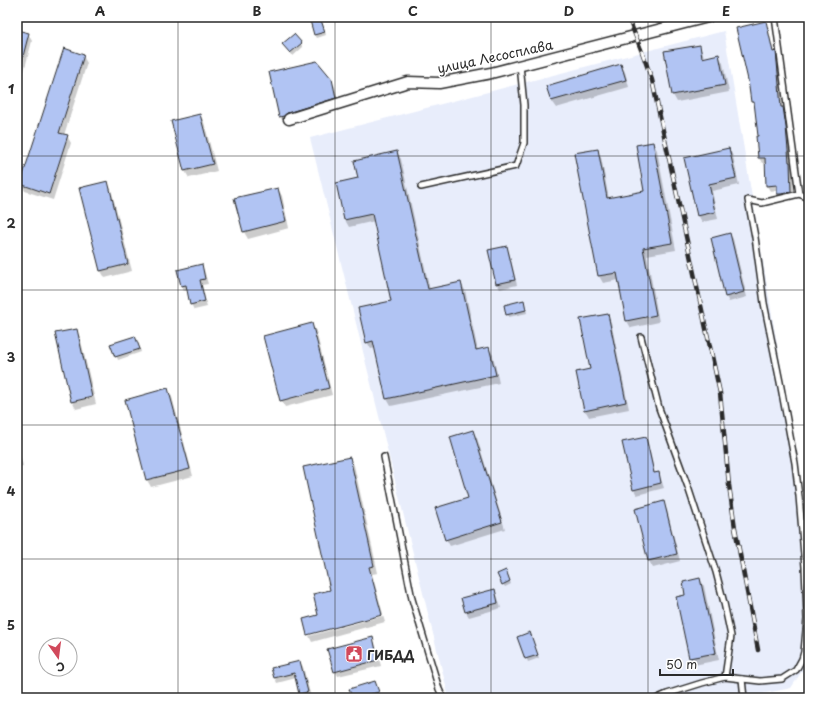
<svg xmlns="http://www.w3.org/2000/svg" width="826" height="715" viewBox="0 0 826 715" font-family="'Playpen Sans',sans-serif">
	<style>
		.built { fill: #e8edfb }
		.shadow { fill: #0003 }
		.building { fill: #b1c4f3; stroke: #2b2b2b }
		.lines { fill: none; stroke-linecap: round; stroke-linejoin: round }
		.lane-casing { stroke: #2b2b2b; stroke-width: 8 }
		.street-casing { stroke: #2b2b2b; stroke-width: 13 }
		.lane { stroke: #fff; stroke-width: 5 }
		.street { stroke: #fff; stroke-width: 10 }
		.rail-casing { stroke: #2b2b2b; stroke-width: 4.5 }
		.rail { stroke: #fff; stroke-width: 3; stroke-dasharray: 9; stroke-linecap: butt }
		.grid { fill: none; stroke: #2b2b2b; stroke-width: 1; stroke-opacity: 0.55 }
		.labels { text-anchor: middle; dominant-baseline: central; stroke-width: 3; stroke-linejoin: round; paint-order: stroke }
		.street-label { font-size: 13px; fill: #2b2b2b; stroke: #fff }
		.poi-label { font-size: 13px; font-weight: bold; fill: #2b2b2b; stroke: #fff; text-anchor: start }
		.neatline { fill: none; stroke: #2b2b2b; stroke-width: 1.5 }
		.grid-label { font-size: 13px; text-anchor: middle; font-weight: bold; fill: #2b2b2b }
	</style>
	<rect width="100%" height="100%" fill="#fff"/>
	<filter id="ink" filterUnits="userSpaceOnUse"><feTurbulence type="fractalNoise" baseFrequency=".025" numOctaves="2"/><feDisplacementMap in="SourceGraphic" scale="8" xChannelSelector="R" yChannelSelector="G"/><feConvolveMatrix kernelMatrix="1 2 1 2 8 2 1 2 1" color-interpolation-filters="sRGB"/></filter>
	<g filter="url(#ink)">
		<g class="built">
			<polygon points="724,31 809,534 809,625 804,668 791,688 743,698 449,698 310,138"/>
			<polygon points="809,137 809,194 806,194"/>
		</g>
		<g class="shadow">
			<polygon points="310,17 321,17 326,35 317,38 315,35"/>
			<polygon points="765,22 768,27 774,53 775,52 778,57 783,109 786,113 791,165 793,168 794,197 781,199 778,194 778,190 770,191 767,186 766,163 762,163 759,158 757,137 759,137 756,107 755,107 752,102"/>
			<polygon points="17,31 28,34 32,41 19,90 17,89"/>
			<polygon points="294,35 303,47 293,56 285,47"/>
			<polygon points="699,46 703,53 704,58 719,56 723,63 729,92 677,102 673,95 665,52"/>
			<polygon points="83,56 87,63 64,135 67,136 71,143 53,200 25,191 21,184"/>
			<polygon points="621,65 625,72 629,87 556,108 551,101"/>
			<polygon points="331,79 335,87 339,105 284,123 280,116"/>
			<polygon points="200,115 204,122 217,171 189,178 185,171 172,122"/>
			<polygon points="653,143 657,150 676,250 647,255 659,322 631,328 627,321 619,280 603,283 599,276 575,154 597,150 601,157 609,199 646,192"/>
			<polygon points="729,149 733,156 739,185 712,191 718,219 702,222 698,215 686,159"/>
			<polygon points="397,152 401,159 430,290 461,283 465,290 478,351 489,348 493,355 499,383 391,406 387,399 376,348 371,349 367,342 392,302 375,221 349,227 345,220 337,183 359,179"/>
			<polygon points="107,182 111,189 132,271 105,278 101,271 81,189"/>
			<polygon points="278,189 282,196 289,228 248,239 244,232"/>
			<polygon points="730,234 733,239 747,297 729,302 726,297"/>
			<polygon points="506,247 509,252 517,285 500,289 497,284"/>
			<polygon points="201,265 204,270 208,284 202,285 207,307 194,310 191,304 188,290 184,291 181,286 178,270"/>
			<polygon points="523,301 525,305 527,313 509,317 507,314"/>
			<polygon points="607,315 611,322 629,409 589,417 585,410"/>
			<polygon points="311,324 316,331 332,395 285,407 281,400"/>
			<polygon points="76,330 80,337 96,404 76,409 72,402 57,334"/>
			<polygon points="137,340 141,352 118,360 112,345"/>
			<polygon points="168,390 172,397 193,476 151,487 147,480 126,401"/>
			<polygon points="473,431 477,438 505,529 450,546 446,539 470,498"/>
			<polygon points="645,438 648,443 655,474 658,473 661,479 664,488 637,495 634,490"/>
			<polygon points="17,442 23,466 17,467"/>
			<polygon points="349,458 354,465 378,573 372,574 383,614 308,634 308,635 304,620 320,616 331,590"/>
			<polygon points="663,503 667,510 680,561 653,568 649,561 636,510"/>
			<polygon points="507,574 511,584 505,587 503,584"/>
			<polygon points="700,579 704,586 719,660 694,665 690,658 677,598 687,596"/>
			<polygon points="494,590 497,595 501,608 469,617 466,612"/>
			<polygon points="383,616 385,622 312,642 309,636"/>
			<polygon points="531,637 539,658 528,662 518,638"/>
			<polygon points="372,638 375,643 381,666 338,676 335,671"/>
			<polygon points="300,662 303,667 311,697 307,698 303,698 300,694 296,678 277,683 275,678"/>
			<polygon points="375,682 380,695 370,698 353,698"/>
		</g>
		<g class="building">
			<polygon points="309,17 320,17 325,32 314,35"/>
			<polygon points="766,21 773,52 776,51 781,107 783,107 786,127 789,162 790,162 791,192 781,194 777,194 777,185 766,186 765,158 758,158 756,136 758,136 754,102 751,102 748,80 736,28"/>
			<polygon points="17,30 29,33 20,68 17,68"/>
			<polygon points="294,34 302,43 290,53 282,44"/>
			<polygon points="700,45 702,58 719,54 725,85 672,95 664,51"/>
			<polygon points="64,48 84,55 59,133 68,135 49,194 20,184"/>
			<polygon points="317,61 332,79 336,98 287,113 284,116 279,117 269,72"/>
			<polygon points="621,64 626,80 551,101 546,86"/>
			<polygon points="200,114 213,164 184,171 171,121"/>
			<polygon points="653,142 672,243 643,248 656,315 626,321 617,273 598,276 574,153 598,149 607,198 644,191 636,145"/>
			<polygon points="729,148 736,178 709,184 715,212 697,216 684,158"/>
			<polygon points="397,151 428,289 461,282 476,350 489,347 496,375 386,399 373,341 366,343 358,308 391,301 372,214 344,220 336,183 358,178 354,161"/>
			<polygon points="108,181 128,264 100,271 79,188"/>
			<polygon points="278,188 286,221 243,232 234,198"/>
			<polygon points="730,233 744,292 725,297 711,238"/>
			<polygon points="507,246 515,280 496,284 488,250"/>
			<polygon points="202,264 205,279 200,280 205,301 190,305 186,285 181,286 177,270"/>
			<polygon points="524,300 526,310 506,315 504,305"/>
			<polygon points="608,314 626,402 584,411 576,372 590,369 580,319"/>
			<polygon points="312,323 329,388 280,401 263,336"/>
			<polygon points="77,329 92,397 71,402 55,333"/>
			<polygon points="135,336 140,349 115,357 110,344"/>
			<polygon points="168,388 190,469 146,480 125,400"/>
			<polygon points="473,430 502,522 445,540 435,508 468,498 450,437"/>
			<polygon points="646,437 654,473 659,472 661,483 633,490 622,442"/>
			<polygon points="350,457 374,566 369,567 382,615 307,635 303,619 318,615 313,594 330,590 303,467"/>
			<polygon points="664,501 677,554 648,561 635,509"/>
			<polygon points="506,570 510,581 502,585 497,574"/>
			<polygon points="700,578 716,653 689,658 676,597 685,595 683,582"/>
			<polygon points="495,589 498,603 465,612 461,598"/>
			<polygon points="530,632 538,655 525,659 517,637"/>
			<polygon points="373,637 378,660 334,672 327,649"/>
			<polygon points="300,661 308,692 299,694 294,673 274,678 271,668"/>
			<polygon points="375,681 379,692 357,698 352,698 349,689"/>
		</g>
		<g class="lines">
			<defs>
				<g id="lane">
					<polyline points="775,17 799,194 809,198"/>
					<polyline points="421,187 516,166 524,143 524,105 520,65"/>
					<polyline points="641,337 659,408 688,487 716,572 724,603 731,636 725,677"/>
					<polyline points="384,457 412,599 439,689 443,698"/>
					<polyline points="742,679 744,698"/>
					<polyline points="658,698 667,694 702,683 725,677 760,681 782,679 796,670 802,659 804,652 807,619 805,567 799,496 795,463 780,382 764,303 755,237 748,200 762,203 799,194"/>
				</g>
				<polyline id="street" points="289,119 408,82 439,83 491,73 708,17"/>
			</defs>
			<use href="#lane" class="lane-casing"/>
			<use href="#street" class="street-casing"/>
			<use href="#lane" class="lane"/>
			<use href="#street" class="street"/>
			<defs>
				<polyline id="rail" points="628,17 642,52 652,80 720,393 725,443 729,485 735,528 758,650"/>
			</defs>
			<use href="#rail" class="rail-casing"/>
			<use href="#rail" class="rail"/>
		</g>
	</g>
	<path class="grid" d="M178,17V698M335,17V698M491,17V698M648,17V698M17,156H809M17,290H809M17,425H809M17,559H809"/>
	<defs>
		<symbol id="civic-square" viewBox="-11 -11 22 22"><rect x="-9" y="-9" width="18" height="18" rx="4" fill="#d1495b" stroke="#fff"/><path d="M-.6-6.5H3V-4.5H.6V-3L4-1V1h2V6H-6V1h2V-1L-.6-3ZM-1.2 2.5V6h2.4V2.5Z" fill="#fff"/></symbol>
	</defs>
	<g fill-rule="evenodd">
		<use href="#civic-square" x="344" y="644" width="20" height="20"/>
	</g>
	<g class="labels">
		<g class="street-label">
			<text transform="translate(495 56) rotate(-12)">улица Лесосплава</text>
		</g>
		<g class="poi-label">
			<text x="367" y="654">ГИБДД</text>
		</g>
	</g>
	<rect width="826" height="715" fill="none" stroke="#fff" stroke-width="44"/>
	<g transform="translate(58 657) rotate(166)"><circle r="19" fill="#ffffff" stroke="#aaaaaa"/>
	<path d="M0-3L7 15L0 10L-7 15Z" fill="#d1495b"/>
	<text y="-6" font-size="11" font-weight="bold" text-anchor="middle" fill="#2b2b2b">С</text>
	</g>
	<path d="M660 669v6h73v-6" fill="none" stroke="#2b2b2b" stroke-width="2"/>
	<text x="666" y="669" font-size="12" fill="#2b2b2b" stroke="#ffffff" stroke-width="3" paint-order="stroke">50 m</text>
	<rect x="22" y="22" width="782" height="671" class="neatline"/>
	<g class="grid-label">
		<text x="100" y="16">A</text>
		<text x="257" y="16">B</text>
		<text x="413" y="16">C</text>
		<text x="569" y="16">D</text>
		<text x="726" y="16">E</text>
		<text x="11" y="94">1</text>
		<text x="11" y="228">2</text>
		<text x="11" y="362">3</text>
		<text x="11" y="496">4</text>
		<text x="11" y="630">5</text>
	</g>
</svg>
